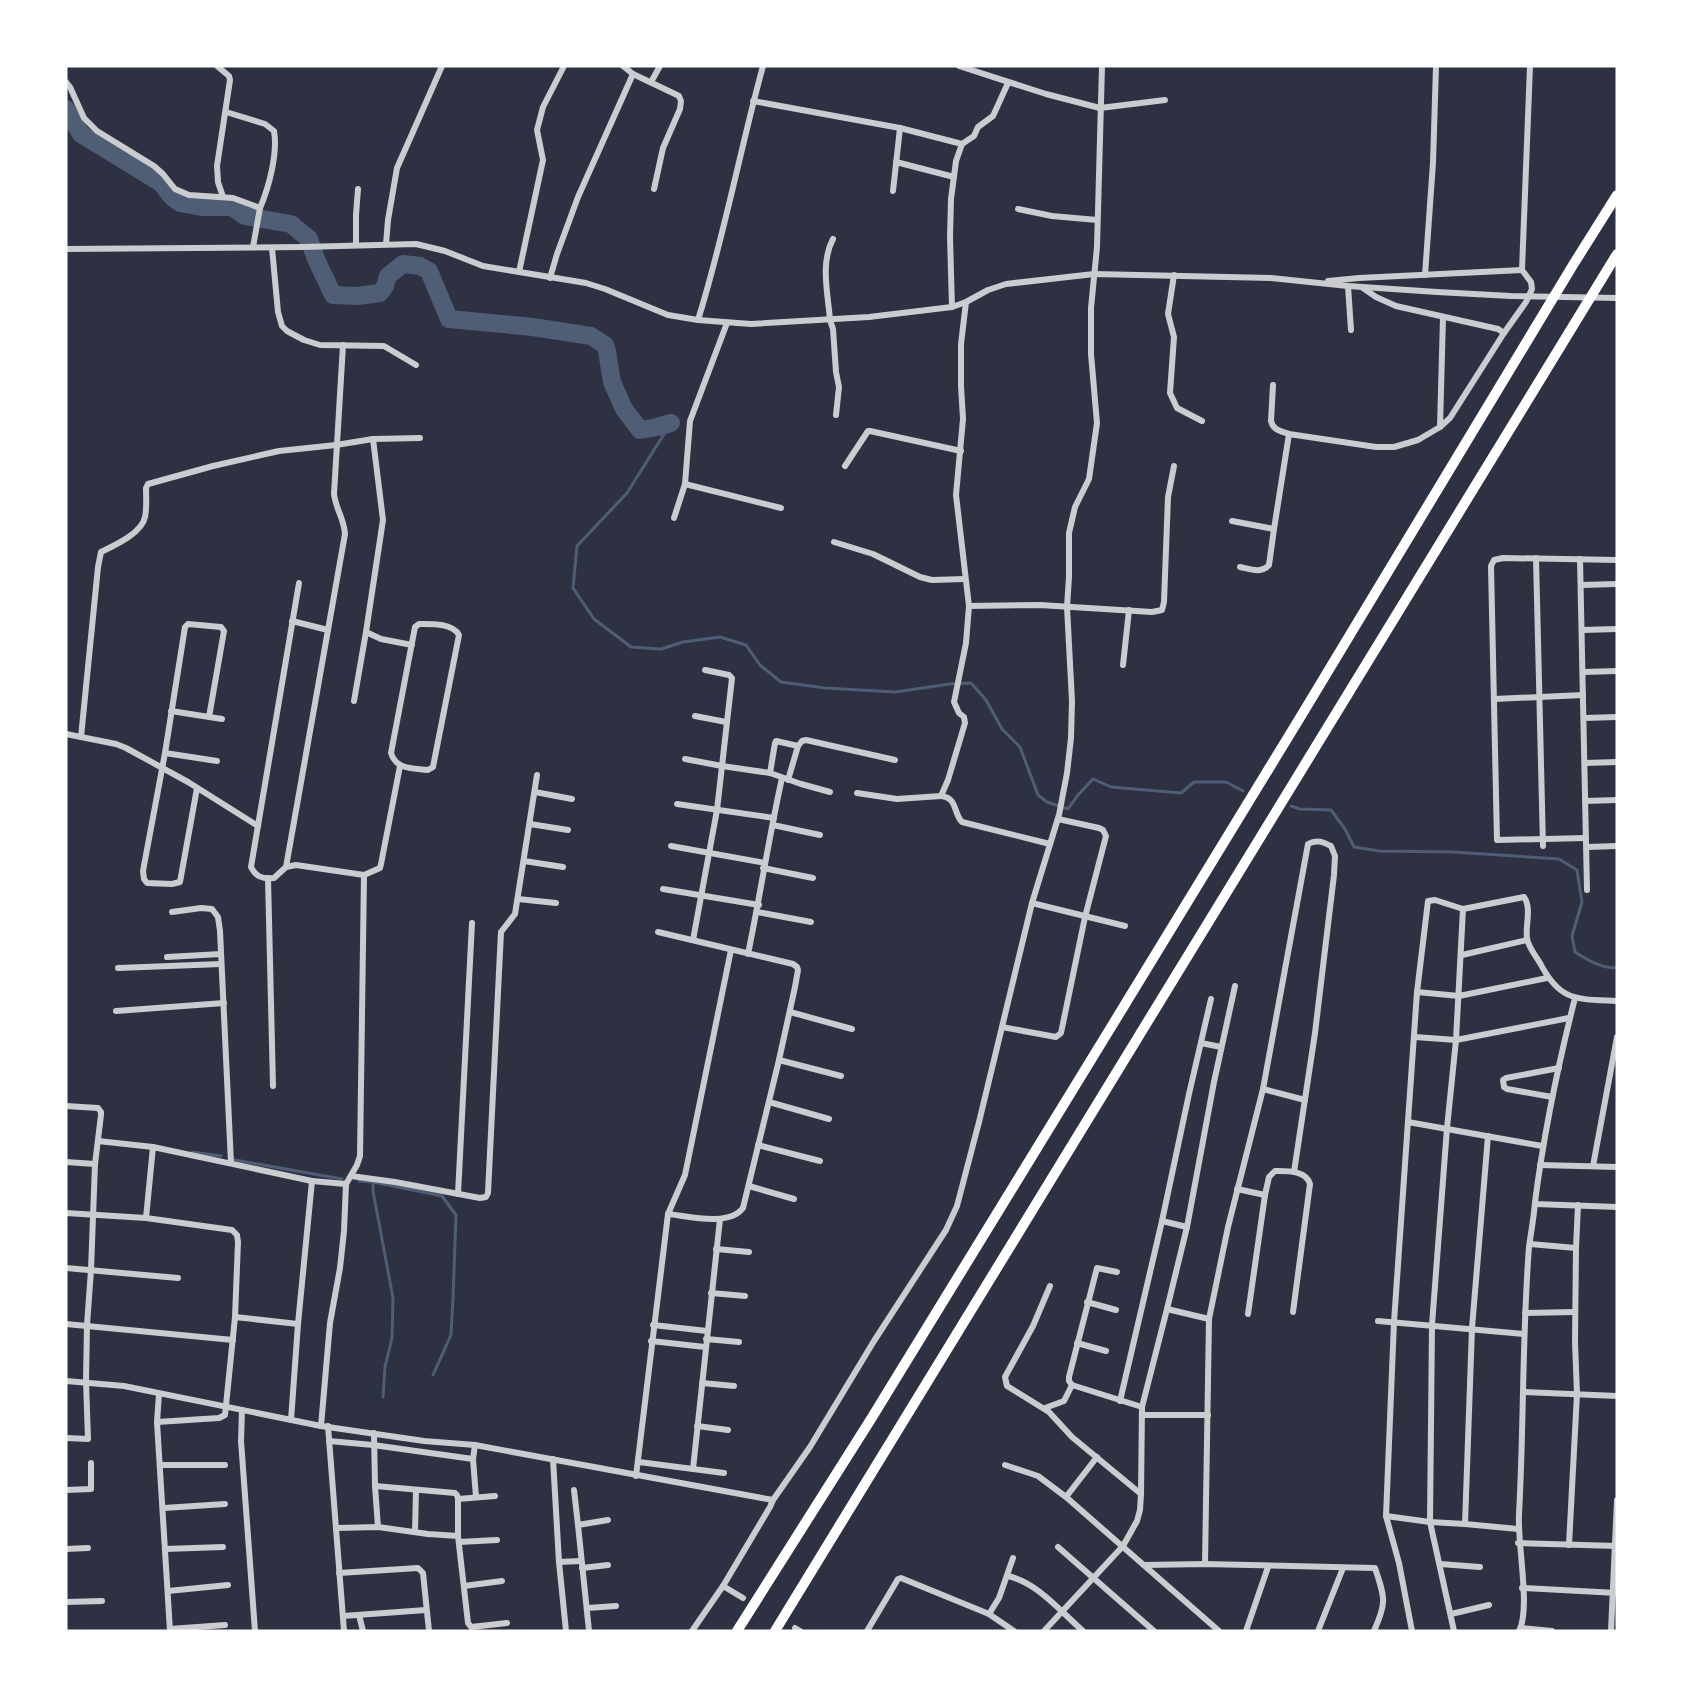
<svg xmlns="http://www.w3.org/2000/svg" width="1683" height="1697" viewBox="0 0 1683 1697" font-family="'Nunito Sans',sans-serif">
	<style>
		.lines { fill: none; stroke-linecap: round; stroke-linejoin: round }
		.stream { stroke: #4f5d75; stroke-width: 3 }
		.river { stroke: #4f5d75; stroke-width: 18 }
		.minor { stroke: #caccd0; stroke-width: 6 }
		.motorway { stroke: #fff; stroke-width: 10 }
	</style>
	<rect width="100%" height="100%" fill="#2d3142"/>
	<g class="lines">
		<g class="stream">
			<polyline points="671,423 627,493 577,546 573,588 594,619 631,647 661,649 683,642 720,637 746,645 760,665 781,682 825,688 895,692 950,684 971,683 986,700 1002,729 1020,747 1038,795 1047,802 1068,809 1078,795 1093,779 1111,787 1181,793 1194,782 1226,782 1243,791"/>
			<path d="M1291,806L1300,809L1331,810L1345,829L1354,847L1379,851L1452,852L1559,859L1577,870L1582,902L1572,936L1575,952C1589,961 1601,968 1617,968"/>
			<polyline points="192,1152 221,1156"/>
			<polyline points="235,1160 342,1179"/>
			<polyline points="359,1181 373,1182 442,1196 456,1215 453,1298 451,1335 433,1375"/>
			<polyline points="373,1182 373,1191 393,1298 392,1338 385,1367 383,1397"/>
		</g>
		<polyline class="river" points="66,109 81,134 161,183 172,197 180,203 202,207 232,207 245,216 291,224 309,239 316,259 333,295 357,296 380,293 385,286 388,276 403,264 420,266 429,271 449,319 533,327 591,336 605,345 607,351 612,382 624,409 640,430 657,427 671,423"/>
		<g class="minor">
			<polyline points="217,66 229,76 230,80 217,166 218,182 223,197"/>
			<polyline points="623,66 633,74 675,94 679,96 681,101 680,109 663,148 654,189"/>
			<polyline points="959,66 1046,94 1100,108 1165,100"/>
			<polyline points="66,82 70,87 84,118 97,131 154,166 163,174 175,189 189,195 233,198 260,208 253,247"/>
			<polyline points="651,82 660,66"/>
			<polyline points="753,101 900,128 962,144"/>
			<path d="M226,112L265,124L274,131C278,153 269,187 260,208"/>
			<polyline points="896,162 954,177"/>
			<polyline points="893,191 900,128"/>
			<polyline points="1018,209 1052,216 1097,220"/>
			<path d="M833,239C820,263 828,294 830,320L833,329L836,372L839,387L836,415"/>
			<polyline points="386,244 388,220 397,168 442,66"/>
			<polyline points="356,245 356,215 358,189"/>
			<polyline points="272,248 278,312 282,326 287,331 304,340 320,345 384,346 416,365"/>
			<polyline points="66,249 302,247 416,244 445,251 483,266 586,283 605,289 668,315 698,320 751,324 869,317 952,307 966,302 988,290 1006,284 1094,274 1271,278 1348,286 1437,292 1511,296 1617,298"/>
			<polyline points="519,272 543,160 537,130 543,107 564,66"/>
			<polyline points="1174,275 1168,314 1174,337 1170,393 1177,408 1202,421"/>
			<polyline points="1425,275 1433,163 1436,66"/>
			<polyline points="550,278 557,254 578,197 633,74"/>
			<polyline points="1328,281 1359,278 1522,270"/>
			<polyline points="1348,286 1351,330"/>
			<polyline points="1363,288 1376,297 1396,306 1498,329 1504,333"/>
			<path d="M966,302L961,344V386L963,419L956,495L969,606L966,643L954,702L959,713L964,717L965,723L948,780L941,796C958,798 953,813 962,822L1050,844"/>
			<polyline points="952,307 950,237 951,199 956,161 962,144 974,136 978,127 993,116 1008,83"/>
			<path d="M698,320C724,237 740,150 763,66"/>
			<path d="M1273,385L1271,421C1273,430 1280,431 1289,434L1376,447H1394L1418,440L1440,427L1450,418L1504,333L1526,302L1532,289L1531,282L1522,270L1530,66"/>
			<polyline points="1440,427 1443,317"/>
			<polyline points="373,439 383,520 366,632 381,639 412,645"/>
			<polyline points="845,466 868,431 870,431 961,451"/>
			<polyline points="685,484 781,508"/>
			<polyline points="674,518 685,484 690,421 727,323"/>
			<polyline points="1232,521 1274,529 1289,434"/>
			<polyline points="834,542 873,554 920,577 932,580 965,579"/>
			<polyline points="1536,558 1543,846"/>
			<polyline points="1580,559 1587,890"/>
			<path d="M1240,567C1250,569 1261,574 1269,565L1274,529"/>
			<path d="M299,583L251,867C256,877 262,879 274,878L286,867L296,865L364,875"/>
			<polyline points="1581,585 1617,584"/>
			<polyline points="969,606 1040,605 1152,612 1162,610 1164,602 1168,497 1174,466"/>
			<polyline points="292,621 328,630"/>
			<path d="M419,624C432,624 452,623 459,635L433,767L428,770C413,768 396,770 391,753L415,627Z"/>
			<polyline points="1582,630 1617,629"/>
			<polyline points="1123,665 1129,610"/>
			<polyline points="1583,672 1617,671"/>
			<polyline points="1494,699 1583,695"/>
			<polyline points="354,701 366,632"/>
			<polyline points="171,711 222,719"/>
			<polyline points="695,716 726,722"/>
			<polyline points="1584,718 1617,717"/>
			<polyline points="66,734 116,744 126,748 188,782 258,826"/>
			<path d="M81,737L98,567L101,552C115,545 142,533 145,517C147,508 146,497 146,488L148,484L213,466L279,451L336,445L373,439L420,438"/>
			<polyline points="165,753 217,761"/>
			<polyline points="685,759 722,766 770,773 801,784 830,792"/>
			<polyline points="1585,763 1617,762"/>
			<polyline points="770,773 775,743 776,741 798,746"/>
			<polyline points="788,780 798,746 802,741 806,740 895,760"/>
			<polyline points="197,788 180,882 172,884 147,883 144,879 143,871 165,753 185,627 188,624 221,627 224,631 209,717"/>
			<polyline points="535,792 572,799"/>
			<polyline points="857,793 897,799 941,796"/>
			<polyline points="1585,801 1617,800"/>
			<polyline points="677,804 774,818"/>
			<polyline points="530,824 568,830"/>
			<polyline points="773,825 820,835"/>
			<polyline points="1586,838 1497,840 1491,566 1494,560 1503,558 1617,560"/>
			<polyline points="671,846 765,863"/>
			<polyline points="1587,847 1617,846"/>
			<polyline points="524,861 563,867"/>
			<path d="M286,867L345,534C344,518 336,510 334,494L343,345"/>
			<polyline points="763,868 813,878"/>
			<polyline points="268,878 273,1086"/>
			<polyline points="663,889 759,905"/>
			<polyline points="518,899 556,903"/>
			<polyline points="1032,903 1125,926"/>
			<polyline points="172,912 201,908 212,909 218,917 220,931 231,1163"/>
			<polyline points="757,912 811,922"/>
			<path d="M658,932L793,964L797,967L798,970L795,987L779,1060L743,1208C729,1227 688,1216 668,1214"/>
			<polyline points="693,940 717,810 732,678 729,675 705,670"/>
			<path d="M748,954C760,896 769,837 782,778"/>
			<polyline points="1462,955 1527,940"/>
			<polyline points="167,957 221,954"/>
			<polyline points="118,968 221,964"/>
			<polyline points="1417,992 1459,996 1547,978"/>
			<polyline points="116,1011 224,1003"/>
			<polyline points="790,1012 852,1029"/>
			<polyline points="1002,1027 1056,1037 1061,1033 1085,917 1106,836 1103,830 1099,828 1058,819"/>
			<polyline points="1415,1037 1456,1040 1569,1018"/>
			<polyline points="1201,1043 1221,1047"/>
			<polyline points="779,1060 841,1076"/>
			<polyline points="1263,1089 1305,1100"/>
			<polyline points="1552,1097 1507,1089 1504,1087 1503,1080 1506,1078 1559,1068"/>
			<polyline points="769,1102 829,1119"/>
			<polyline points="66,1106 98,1108 101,1112 101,1115 95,1164 91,1270 87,1325 86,1381 88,1439 66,1438"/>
			<polyline points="1408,1122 1542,1146"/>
			<polyline points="1488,1136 1472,1328 1465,1524 1518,1529"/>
			<polyline points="98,1141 153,1147 312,1181 298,1324 291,1420"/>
			<polyline points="758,1145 820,1161"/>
			<polyline points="66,1162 95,1164"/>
			<polyline points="1540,1165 1617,1167"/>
			<polyline points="1593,1166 1617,1037"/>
			<polyline points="351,1176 395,1182 480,1198 486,1197 488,1193 501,932 515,914 537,775"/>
			<polyline points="312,1181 346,1184"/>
			<polyline points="749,1186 794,1199"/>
			<polyline points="1237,1189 1265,1195"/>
			<polyline points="458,1194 472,923"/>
			<polyline points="1535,1204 1617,1207"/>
			<polyline points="66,1213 146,1218 232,1230 237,1235 238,1242 235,1317"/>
			<polyline points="146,1218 153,1147"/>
			<polyline points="1162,1221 1187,1227"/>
			<polyline points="1530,1244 1576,1248"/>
			<polyline points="716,1249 749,1252"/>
			<polyline points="66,1268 178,1278"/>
			<polyline points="1050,1286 1033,1326 1005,1377 1007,1386 1049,1412 1072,1437 1141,1494"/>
			<polyline points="711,1293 745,1296"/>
			<polyline points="1087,1302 1116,1310"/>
			<polyline points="1167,1309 1187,1227 1214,1082 1235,986"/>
			<polyline points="1525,1313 1575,1312"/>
			<path d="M1248,1314L1265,1195L1269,1177L1275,1171C1287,1171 1306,1170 1310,1184L1293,1312"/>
			<polyline points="1378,1321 1524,1334"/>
			<polyline points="66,1324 233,1340"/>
			<polyline points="653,1325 707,1331"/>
			<polyline points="706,1339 739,1342"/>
			<polyline points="651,1341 705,1347"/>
			<polyline points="1077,1343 1106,1351"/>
			<polyline points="66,1381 124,1386 321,1426 424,1441 475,1445 773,1500"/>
			<polyline points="702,1383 734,1386"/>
			<polyline points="1072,1385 1142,1407"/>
			<polyline points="1524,1392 1617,1396"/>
			<polyline points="159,1394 157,1422 170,1631"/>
			<polyline points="1120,1401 1162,1221 1189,1094 1211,999"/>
			<polyline points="1045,1408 1064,1401 1072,1385 1069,1381 1069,1377 1097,1268 1117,1272"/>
			<polyline points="242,1410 241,1441 255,1631"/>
			<polyline points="1142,1415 1208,1415"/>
			<polyline points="157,1422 219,1418 225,1415 235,1317 298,1324"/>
			<polyline points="321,1426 330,1323 340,1268 344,1231 346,1184 357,1165 360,1156 364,875 380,868 381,864 400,766"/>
			<polyline points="328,1426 344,1631"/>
			<polyline points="697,1426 728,1430"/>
			<polyline points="374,1433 375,1486 378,1527"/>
			<polyline points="329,1441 373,1445 473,1459"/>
			<polyline points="475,1445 473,1459 476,1497"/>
			<polyline points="553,1459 559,1562 566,1631"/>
			<polyline points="639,1462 693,1469 720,1219"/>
			<polyline points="160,1465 225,1465"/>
			<polyline points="1005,1465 1038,1476 1066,1497 1219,1631"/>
			<polyline points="693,1469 724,1473"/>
			<polyline points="636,1476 668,1214 685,1175 731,950"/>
			<polyline points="375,1486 455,1493 457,1495 458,1499 458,1536"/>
			<polyline points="66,1490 91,1489 91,1463"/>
			<polyline points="574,1490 578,1525"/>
			<polyline points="1066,1497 1097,1457"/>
			<polyline points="458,1499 495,1496"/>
			<polyline points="164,1508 225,1504"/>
			<polyline points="1386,1516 1430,1522 1465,1524"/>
			<polyline points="336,1528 378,1527 428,1534 458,1536 468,1623 471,1627 507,1623"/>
			<polyline points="415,1532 416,1490"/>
			<polyline points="459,1542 497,1540"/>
			<polyline points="1518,1543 1617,1546"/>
			<polyline points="1569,1545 1577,1394 1575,1342 1576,1248 1578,1205"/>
			<polyline points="1058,1547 1154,1631"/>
			<polyline points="66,1549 88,1548"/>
			<polyline points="165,1549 223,1547"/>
			<polyline points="559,1562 581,1561"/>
			<path d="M1205,1564L1209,1319L1228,1227L1263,1089L1308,844C1317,839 1323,842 1331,846L1335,856L1334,875L1315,1033L1294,1172"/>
			<polyline points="1440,1564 1480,1567"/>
			<path d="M1144,1565L1205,1564L1375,1568C1385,1598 1387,1602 1374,1631"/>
			<polyline points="582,1568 608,1565"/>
			<polyline points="339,1573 418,1568 423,1573 429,1631"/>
			<path d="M1008,1576C1038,1583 1060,1611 1083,1631"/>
			<polyline points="464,1586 502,1581"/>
			<polyline points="723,1586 743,1598"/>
			<polyline points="1522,1588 1617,1593"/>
			<polyline points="168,1591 228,1585"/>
			<polyline points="66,1602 102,1601"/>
			<polyline points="587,1608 616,1606"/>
			<polyline points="989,1614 999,1598 1013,1558"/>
			<polyline points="1451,1614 1489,1605"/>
			<polyline points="359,1615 363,1631"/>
			<polyline points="343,1616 426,1610"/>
			<polyline points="795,1628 800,1631"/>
			<polyline points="1521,1628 1552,1631"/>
			<polyline points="170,1629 225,1625"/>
			<polyline points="589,1631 578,1525 608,1520"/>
			<polyline points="692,1631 723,1586 770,1507 773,1500 810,1447 874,1341 946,1230 957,1206 979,1122 1032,903 1059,815 1067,773 1071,738 1072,701 1067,607 1069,577 1069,533 1075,507 1089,479 1097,423 1091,354 1091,308 1097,247 1102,66"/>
			<polyline points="867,1631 898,1579 901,1578 989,1614 1014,1631"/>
			<polyline points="1044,1631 1123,1546 1137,1521 1140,1510 1141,1494 1142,1407 1167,1309 1209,1319"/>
			<polyline points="1246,1631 1268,1567"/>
			<polyline points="1318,1631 1343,1568"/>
			<path d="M1412,1631L1399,1563L1386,1516L1394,1322L1417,992L1428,901L1435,900L1463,909L1524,897C1532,908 1525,926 1527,938C1528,947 1536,956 1540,963C1560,1002 1577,999 1617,1001"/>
			<polyline points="1454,1631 1430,1522 1432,1325 1447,1128 1456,1040 1463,909"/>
			<path d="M1519,1631C1531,1609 1517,1543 1519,1514C1524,1425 1522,1336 1529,1247C1531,1232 1534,1217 1535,1202C1544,1133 1558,1065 1575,998"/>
			<polyline points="1611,1631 1617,1500"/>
		</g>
		<g class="motorway">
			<polyline points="737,1631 871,1419 1113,1024 1301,716 1573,265 1617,195"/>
			<polyline points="775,1631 1617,254"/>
		</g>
	</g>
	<rect width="1683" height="1697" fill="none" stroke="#ffffff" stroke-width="135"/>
</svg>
